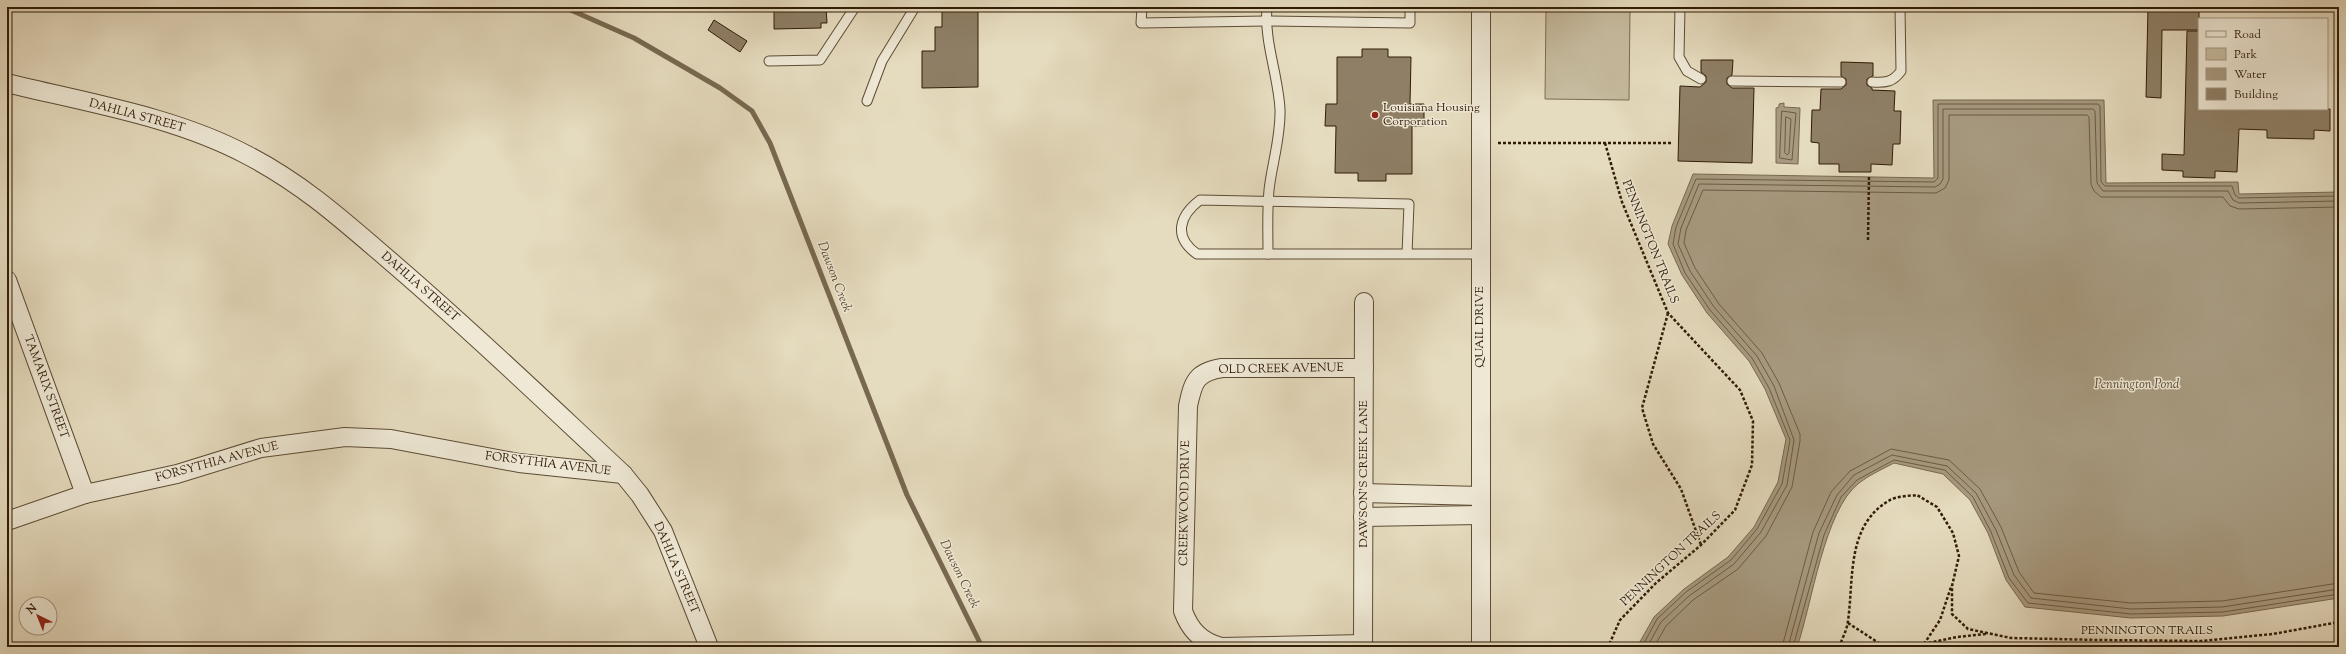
<svg xmlns="http://www.w3.org/2000/svg" width="2346" height="654" viewBox="0 0 2346 654" font-family="'Sorts Mill Goudy',serif">
	<style>
		.green { fill: #c6bb9f; stroke: #7b6c53 }
		.water { fill: #a79a80; stroke: #776850 }
		.lines { fill: none; stroke-linecap: round; stroke-linejoin: round }
		.shore { stroke: #6c5b44; stroke-width: 1 }
		.stream { stroke: #776850; stroke-width: 5 }
		.building { fill: #8e7f66; stroke: #301c07 }
		.lane-casing { stroke: #5d4c35; stroke-width: 11 }
		.street-casing { stroke: #5d4c35; stroke-width: 20 }
		.path { stroke: #301c07; stroke-width: 2.5; stroke-dasharray: 3 2; stroke-linecap: butt }
		.lane { stroke: #eee8d5; stroke-width: 9 }
		.street { stroke: #eee8d5; stroke-width: 18 }
		.poi-dot { fill: #8f2418; stroke: #eee8d5; stroke-width: 1.5 }
		.labels { text-anchor: middle; dominant-baseline: central; stroke-width: 3; stroke-linejoin: round; paint-order: stroke }
		.poi-label { font-size: 12px; fill: #301c07; stroke: #eee8d5; text-anchor: start }
		.street-label { font-size: 12px; fill: #301c07; stroke: #eee8d5 }
		.water-label { font-size: 13px; font-style: italic; fill: #5a4831; stroke: #eee8d5 }
	</style>
	<rect width="100%" height="100%" fill="#e5dbbe"/>
	<filter id="stains"><feTurbulence type="fractalNoise" baseFrequency=".005" numOctaves="4"/><feColorMatrix values="0 0 0 0 .2 0 0 0 0 .09 0 0 0 0 .02 0 0 0 .5 -.17"/></filter>
	<radialGradient id="worn" r=".72"><stop offset=".6" stop-color="#630" stop-opacity="0"/><stop offset="1" stop-color="#630" stop-opacity=".3"/></radialGradient>
	<polygon class="green" points="1546,9 1630,10 1629,100 1545,99"/>
	<g class="water">
		<path d="M1933,100H2104L2106,183L2238,182L2239,194L2339,192V598L2223,616L2131,618L2025,607L2006,580L1988,533L1970,500L1943,474L1894,463C1883,469 1869,475 1859,483C1824,510 1812,605 1797,647H1637L1654,617L1684,589L1728,557L1754,527L1778,482L1786,439L1765,389L1749,361L1707,313L1682,275L1668,244L1672,226L1693,174L1934,178Z"/>
		<polygon points="1784,103 1784,107 1800,108 1798,164 1776,163 1776,108 1779,107 1779,104"/>
	</g>
	<g class="lines">
		<g class="shore">
			<polygon points="1782,111 1796,113 1792,160 1780,158"/>
			<polygon points="1786,117 1791,119 1789,153 1787,155 1785,153"/>
			<polyline points="1642,647 1657,619 1686,592 1731,560 1757,529 1782,484 1790,440 1769,388 1752,358 1710,310 1685,273 1673,244 1676,227 1696,179 1934,182 1938,178 1938,104 2098,104 2100,106 2101,182 2105,186 2232,186 2235,195 2239,198 2339,196"/>
			<polyline points="1647,647 1661,622 1689,596 1734,564 1761,532 1787,485 1794,440 1774,386 1757,356 1714,307 1690,271 1678,244 1681,228 1699,184 1935,187 1940,184 1943,179 1943,109 2093,109 2095,111 2097,183 2103,191 2228,191 2233,200 2239,203 2339,201"/>
			<polyline points="1654,647 1666,626 1693,600 1738,569 1766,536 1792,487 1800,441 1800,434 1779,383 1762,353 1719,304 1695,268 1684,243 1686,230 1703,190 1936,193 1945,188 1949,180 1949,115 2087,115 2089,117 2091,184 2094,191 2101,197 2223,197 2230,206 2239,209 2339,207"/>
			<polyline points="1782,647 1813,532 1831,492 1850,471 1891,449 1949,460 1980,489 2001,527 2019,572 2034,593 2131,603 2222,601 2339,583"/>
			<polyline points="1788,647 1819,533 1837,495 1854,475 1892,455 1947,466 1976,493 1996,530 2014,575 2031,598 2131,609 2222,607 2339,589"/>
			<polyline points="1793,647 1824,535 1841,497 1857,480 1894,460 1945,470 1973,497 1991,532 2009,578 2028,603 2131,614 2223,612 2339,594"/>
		</g>
		<polyline class="stream" points="564,7 634,38 720,88 752,111 770,143 907,495 982,647"/>
	</g>
	<g class="building">
		<polygon points="774,7 826,7 827,23 821,23 821,28 774,29"/>
		<polygon points="2148,7 2199,7 2199,30 2162,30 2161,98 2146,97"/>
		<polygon points="942,10 978,10 978,87 922,88 922,51 935,51 935,27 942,27"/>
		<polygon points="714,20 747,41 740,52 708,30"/>
		<polygon points="2187,31 2199,31 2199,109 2330,109 2330,131 2314,130 2314,139 2267,138 2267,130 2239,129 2237,172 2215,171 2215,178 2183,177 2183,171 2162,170 2162,154 2184,155"/>
		<polygon points="1362,49 1388,49 1388,57 1411,57 1410,104 1424,104 1424,126 1412,126 1412,174 1386,174 1386,181 1358,181 1358,173 1335,173 1336,126 1325,126 1326,104 1337,104 1337,57 1362,57"/>
		<polygon points="1701,60 1733,60 1732,75 1727,78 1727,84 1732,88 1754,88 1752,163 1678,161 1680,86 1700,87 1706,82 1706,76 1701,72"/>
		<polygon points="1841,62 1873,63 1873,76 1867,79 1867,85 1872,88 1872,90 1895,91 1894,111 1901,111 1900,144 1893,144 1892,165 1871,164 1871,172 1839,172 1839,164 1819,164 1819,143 1811,142 1812,110 1820,110 1821,89 1841,89 1846,85 1846,79 1841,76"/>
	</g>
	<g class="lines">
		<defs>
			<g id="lane">
				<polyline points="1142,7 1141,23 1266,21 1410,23 1410,7"/>
				<path d="M1267,7C1264,42 1278,74 1280,109C1281,137 1272,163 1269,190C1267,211 1268,233 1268,254"/>
				<polyline points="1680,7 1679,57 1687,71 1701,79"/>
				<polyline points="769,61 820,60 855,7"/>
				<polyline points="1732,81 1841,82"/>
				<path d="M1872,82C1886,83 1893,82 1901,71L1900,7"/>
				<polyline points="867,101 882,61 915,7"/>
				<path d="M1407,254L1409,204L1200,200C1179,216 1173,237 1197,254H1481"/>
			</g>
			<g id="street">
				<path d="M7,83C87,103 173,116 247,155C305,185 347,224 396,266C474,333 548,404 623,474L640,495L663,531L709,647"/>
				<polyline points="7,280 85,494"/>
				<polyline points="1363,493 1480,496"/>
				<polyline points="1363,517 1479,515"/>
				<polyline points="7,521 85,494 177,474 261,448 345,437 391,439 519,463 623,474"/>
				<path d="M1363,644L1221,647C1201,642 1190,630 1183,611L1188,406C1193,382 1196,372 1222,368H1364"/>
				<polyline points="1363,647 1364,302"/>
				<polyline points="1481,647 1481,7"/>
			</g>
		</defs>
		<use href="#lane" class="lane-casing"/>
		<use href="#street" class="street-casing"/>
		<g class="path">
			<polyline points="1498,143 1671,143"/>
			<polyline points="1605,143 1622,202 1668,313 1740,390 1753,421 1752,465 1735,510 1701,545 1656,583 1620,620 1608,647"/>
			<polyline points="1868,240 1869,177"/>
			<polyline points="1668,313 1642,408 1653,444 1681,489 1701,545"/>
			<polyline points="1848,623 1885,647"/>
			<polyline points="1924,644 1940,620 1951,587"/>
			<path d="M1839,647C1842,639 1847,630 1848,621C1854,578 1846,525 1890,500C1897,496 1909,496 1917,495L1937,507L1953,533L1959,556L1952,586V614L1968,629L2011,638L2099,640L2201,641L2273,634L2339,622"/>
			<polyline points="1909,647 1957,637 1986,634"/>
		</g>
		<use href="#lane" class="lane"/>
		<use href="#street" class="street"/>
	</g>
	<circle class="poi-dot" cx="1375" cy="115" r="4"/>
	<g class="labels">
		<g class="poi-label">
			<text x="1383" y="108">Louisiana Housing<tspan x="1383" dy="14">Corporation</tspan></text>
		</g>
		<g class="street-label">
			<text transform="translate(137 116) rotate(15)">DAHLIA STREET</text>
			<text transform="translate(1650 242) rotate(68)">PENNINGTON TRAILS</text>
			<text transform="translate(420 287) rotate(41)">DAHLIA STREET</text>
			<text transform="translate(1480 327) rotate(-90)">QUAIL DRIVE</text>
			<text transform="translate(1281 369) rotate(-1)">OLD CREEK AVENUE</text>
			<text transform="translate(46 387) rotate(70)">TAMARIX STREET</text>
			<text transform="translate(217 462) rotate(-15)">FORSYTHIA AVENUE</text>
			<text transform="translate(548 464) rotate(7)">FORSYTHIA AVENUE</text>
			<text transform="translate(1364 474) rotate(-90)">DAWSON'S CREEK LANE</text>
			<text transform="translate(1185 503) rotate(-89)">CREEKWOOD DRIVE</text>
			<text transform="translate(1671 559) rotate(-43)">PENNINGTON TRAILS</text>
			<text transform="translate(676 568) rotate(67)">DAHLIA STREET</text>
			<text x="2147" y="631">PENNINGTON TRAILS</text>
		</g>
		<g class="water-label">
			<text transform="translate(834 277) rotate(69)">Dawson Creek</text>
			<text x="2137" y="385">Pennington Pond</text>
			<text transform="translate(959 574) rotate(64)">Dawson Creek</text>
		</g>
	</g>
	<rect width="2346" height="654" fill="none" stroke="#e5dbbe" stroke-width="24"/>
	<rect x="8" y="8" width="2330" height="638" fill="none" stroke="#301c07" stroke-width="2"/>
	<rect x="12" y="12" width="2322" height="630" fill="none" stroke="#301c07"/>
	<rect x="2198" y="18" width="130" height="92" fill="#eee8d5" stroke="#a29683"/>
	<rect x="2206" y="31" width="20" height="6" fill="#eee8d5" stroke="#a29683"/>
	<text x="2234" y="38" font-size="12" fill="#301c07">Road</text>
	<rect x="2206" y="48" width="20" height="12" fill="#c6bb9f" stroke="#a29683"/>
	<text x="2234" y="58" font-size="12" fill="#301c07">Park</text>
	<rect x="2206" y="68" width="20" height="12" fill="#a79a80" stroke="#a29683"/>
	<text x="2234" y="78" font-size="12" fill="#301c07">Water</text>
	<rect x="2206" y="88" width="20" height="12" fill="#8e7f66" stroke="#a29683"/>
	<text x="2234" y="98" font-size="12" fill="#301c07">Building</text>
	<g transform="translate(38 616) rotate(317)"><circle r="19" fill="#eee8d5" stroke="#a29683"/>
	<path d="M0-3L7 15L0 10L-7 15Z" fill="#8f2418"/>
	<text y="-6" font-size="11" font-weight="bold" text-anchor="middle" fill="#301c07">N</text>
	</g>
	<rect width="100%" height="100%" filter="url(#stains)"/>
	<rect width="100%" height="100%" fill="url(#worn)"/>
</svg>
